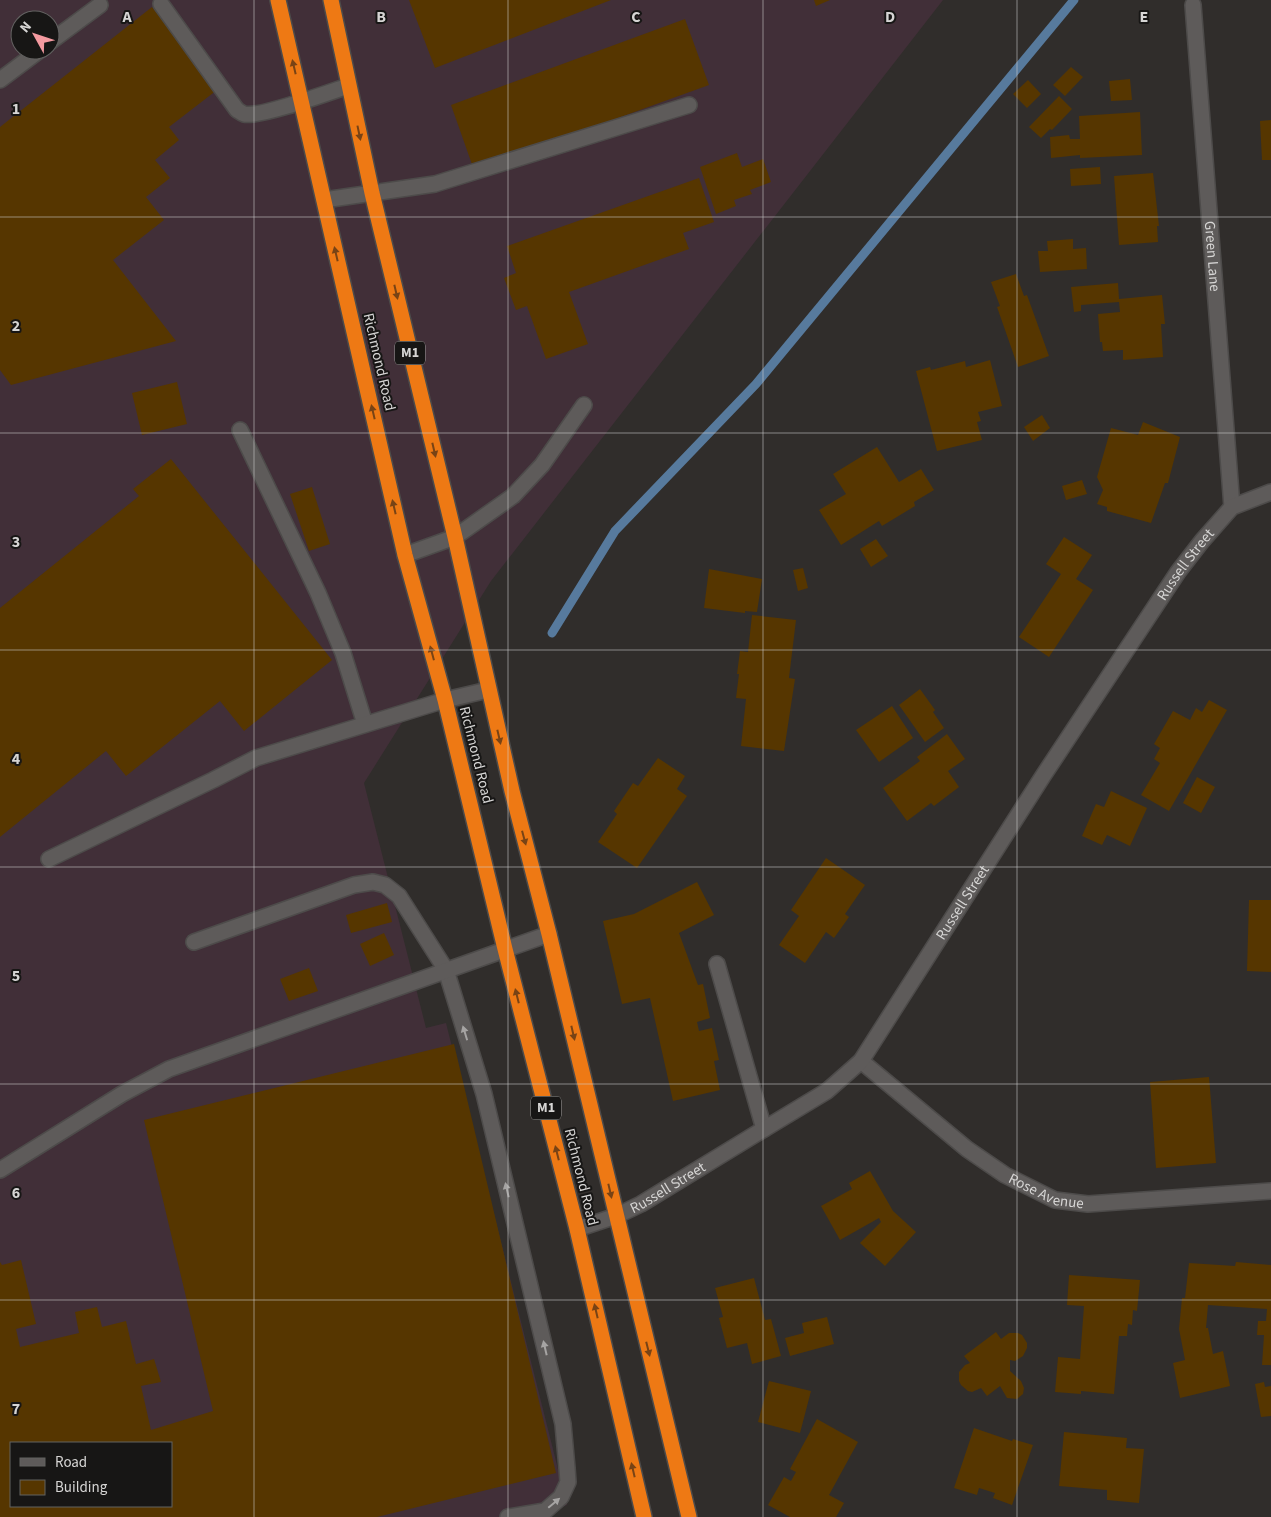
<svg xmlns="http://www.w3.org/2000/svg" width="1271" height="1517" viewBox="0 0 1271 1517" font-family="'Source Sans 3',sans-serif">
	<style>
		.industrial { fill: #412f38; fill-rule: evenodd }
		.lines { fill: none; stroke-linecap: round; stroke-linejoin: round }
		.stream { stroke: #577a9d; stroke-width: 9 }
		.building { fill: #563600; fill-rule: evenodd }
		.lane-casing { stroke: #4d4b4a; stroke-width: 18 }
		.street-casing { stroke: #4d4b4a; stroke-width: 18 }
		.highway-casing { stroke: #4d4b4a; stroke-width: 18 }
		.lane { stroke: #5e5b5a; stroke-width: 15 }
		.street { stroke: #5e5b5a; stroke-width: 15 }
		.highway { stroke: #ee7914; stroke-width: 15 }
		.oneway { fill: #784315 }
		.oneway2 { fill: #a6a4a3 }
		.grid { fill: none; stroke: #d6d5d4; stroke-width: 1; stroke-opacity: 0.55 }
		.labels { text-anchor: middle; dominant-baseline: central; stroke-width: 4; stroke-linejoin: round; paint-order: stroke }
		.shield { fill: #171615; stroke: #9d9c9b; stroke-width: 1 }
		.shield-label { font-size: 14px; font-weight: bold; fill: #d6d5d4 }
		.street-label { font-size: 15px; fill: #d6d5d4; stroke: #171615 }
		.grid-label { font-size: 16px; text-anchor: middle; font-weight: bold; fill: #d6d5d4; stroke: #171615; stroke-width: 4; stroke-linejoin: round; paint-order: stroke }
	</style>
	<rect width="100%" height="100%" fill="#302d2b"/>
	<path class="industrial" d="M0,0H943L491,581L364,783L426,1028L446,1023L567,1505L549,1511L551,1517H0ZM20,20H50V50H20ZM11,1443H171V1506H11Z"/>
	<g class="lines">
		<polyline class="stream" points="552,633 615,531 756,384 1074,0"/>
	</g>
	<g class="building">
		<polygon points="409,0 611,0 435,68"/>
		<polygon points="814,0 830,0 816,6"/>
		<polygon points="152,7 217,90 169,127 179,140 155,160 170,178 146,197 164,220 113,260 176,341 11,385 0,370 0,127"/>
		<polygon points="685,19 709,85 474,170 451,105"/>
		<polygon points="1071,67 1083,77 1065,96 1053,85"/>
		<polygon points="1130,79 1132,100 1111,101 1109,81"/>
		<polygon points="1028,80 1041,94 1027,108 1013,94"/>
		<polygon points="1059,96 1072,109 1052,130 1050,129 1041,138 1029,127"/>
		<polygon points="1140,112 1142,155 1080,158 1080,155 1051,158 1050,137 1069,135 1070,139 1080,139 1079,116"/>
		<polygon points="1271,120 1271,160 1262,160 1260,121"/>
		<polygon points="737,153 742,167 763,159 771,182 750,190 752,194 734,200 736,206 716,214 700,167"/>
		<polygon points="1100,167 1101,184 1071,186 1070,169"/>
		<polygon points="1153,173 1159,226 1157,226 1158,242 1119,245 1114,176"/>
		<polygon points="699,178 714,222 683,233 689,249 569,292 588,344 546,359 527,306 516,310 504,278 516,273 507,246"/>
		<polygon points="1073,239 1073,249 1086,248 1087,269 1040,272 1038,251 1048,251 1047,241"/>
		<polygon points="1016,274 1024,296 1027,295 1049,356 1018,367 997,307 1000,306 991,282"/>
		<polygon points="1118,283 1119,299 1162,295 1165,324 1161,324 1163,357 1123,360 1123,350 1103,351 1102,342 1100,342 1098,314 1120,312 1119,302 1081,305 1081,311 1074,312 1071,287"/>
		<polygon points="990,360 1002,406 978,412 981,421 977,422 982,440 937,451 916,371 930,367 931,370 965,361 966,367"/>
		<polygon points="177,382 187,424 142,435 132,393"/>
		<polygon points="1042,415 1050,428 1033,441 1024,427"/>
		<polygon points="1143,422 1180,437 1168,483 1165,483 1151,523 1107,511 1107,507 1097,504 1103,490 1097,477 1111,428 1138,435"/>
		<polygon points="877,447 899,482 921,469 934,490 914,502 915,506 882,526 879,521 841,545 819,510 846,494 833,474"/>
		<polygon points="171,459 332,660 244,731 220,701 126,776 106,751 0,837 0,608 139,496 133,489"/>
		<polygon points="1082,480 1087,494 1066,500 1062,486"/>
		<polygon points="312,487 330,544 309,551 290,494"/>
		<polygon points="1064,537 1092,555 1076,579 1093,590 1049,657 1019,637 1061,574 1046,564"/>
		<polygon points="876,539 888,556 871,567 860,549"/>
		<polygon points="803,568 808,588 798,591 793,570"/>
		<polygon points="709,569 762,579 757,612 745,611 745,613 704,608"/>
		<polygon points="752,615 796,620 789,678 795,679 784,751 741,746 746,699 736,698 739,674 737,674 740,651 748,652"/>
		<polygon points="920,689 935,710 933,712 944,728 925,742 899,705"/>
		<polygon points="1209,700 1227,710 1169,811 1141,795 1160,763 1154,759 1160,748 1154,744 1173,711 1190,720 1196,708 1202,712"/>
		<polygon points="892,706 913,738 879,762 856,730"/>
		<polygon points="947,734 965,759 948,771 959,787 934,806 931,803 907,821 883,788 920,761 917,757"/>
		<polygon points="658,758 685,776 677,789 687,796 637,868 598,842 617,814 614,811 633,783 638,786"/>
		<polygon points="1197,777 1215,787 1201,813 1183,803"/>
		<polygon points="1111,791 1147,808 1130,846 1107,835 1102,845 1082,836 1096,804 1104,807"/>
		<polygon points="826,858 865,885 845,914 849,917 834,938 826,932 805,963 779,945 799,916 791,910"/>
		<polygon points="697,882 714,915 679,933 698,985 703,984 710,1018 697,1022 699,1031 712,1028 719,1060 714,1061 720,1090 673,1101 650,998 622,1004 603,921 634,914"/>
		<polygon points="1249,900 1271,900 1271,972 1247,971"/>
		<polygon points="387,903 392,922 351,933 346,915"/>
		<polygon points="384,933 394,955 370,966 360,944"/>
		<polygon points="309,968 318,991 289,1001 280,979"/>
		<path d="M454,1044L556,1473L377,1517H0V1262L2,1265L21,1260L36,1324L16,1329L20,1347L79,1333L75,1312L97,1307L102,1327L126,1321L136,1364L154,1359L161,1382L141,1386L151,1430L213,1411L144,1120ZM11,1443H171V1506H11Z"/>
		<polygon points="1209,1077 1216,1163 1156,1168 1150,1082"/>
		<polygon points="870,1171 893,1211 916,1232 885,1266 860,1243 881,1222 879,1218 840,1240 821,1206 852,1189 849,1183"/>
		<polygon points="1236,1262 1271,1265 1271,1365 1262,1365 1264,1335 1257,1335 1258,1321 1266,1321 1267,1309 1208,1305 1206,1328 1208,1328 1213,1354 1223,1351 1230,1386 1180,1398 1173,1363 1185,1360 1179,1329 1182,1298 1185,1298 1189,1263 1235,1266"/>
		<polygon points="1069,1275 1140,1280 1137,1311 1133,1310 1132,1325 1128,1324 1127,1336 1119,1336 1114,1394 1081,1391 1081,1394 1055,1392 1058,1357 1080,1359 1084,1306 1067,1305"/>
		<polygon points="754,1278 765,1320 771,1319 781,1356 752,1364 747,1343 727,1348 719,1318 723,1317 715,1288"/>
		<polygon points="827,1317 834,1344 790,1356 785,1338 804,1333 802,1323"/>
		<polygon points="996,1332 1001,1339 1009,1333 1018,1333 1022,1335 1027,1343 1027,1348 1023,1356 1015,1361 1010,1360 1010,1371 1021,1381 1024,1388 1023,1394 1017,1399 1007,1398 1000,1386 987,1396 981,1388 972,1392 968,1391 961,1385 959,1381 959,1372 965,1365 970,1363 964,1356"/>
		<polygon points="769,1381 811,1391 800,1433 758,1422"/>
		<polygon points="1264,1382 1265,1387 1271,1386 1271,1416 1261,1417 1255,1384"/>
		<polygon points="817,1419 858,1442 829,1495 844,1503 836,1517 790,1517 768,1505 784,1477 791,1481 796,1472 790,1469"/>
		<polygon points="974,1428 1012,1441 1013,1439 1033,1445 1012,1505 993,1498 995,1493 979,1488 977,1495 954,1488"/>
		<polygon points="1064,1432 1127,1438 1126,1448 1144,1449 1139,1503 1107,1500 1107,1490 1059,1486"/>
	</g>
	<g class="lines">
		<defs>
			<g id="lane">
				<path d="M161,4L237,110C239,111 241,113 244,114C259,118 330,92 348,86"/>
				<polyline points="50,42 100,5"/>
				<polyline points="0,80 40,50"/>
				<polyline points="324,200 435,184 689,105"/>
				<polyline points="240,430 318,593 343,653 365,724"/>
				<polyline points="405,555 455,537 513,496 542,465 584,405"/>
				<polyline points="49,859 213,780 256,758 445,700 488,690"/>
				<polyline points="194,942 354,885 373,882 385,885 399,896 446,970 484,1094 563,1424 567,1468 568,1482 561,1497 545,1511 508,1517"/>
				<polyline points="717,964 764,1129"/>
				<polyline points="0,1170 122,1094 169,1069 549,934"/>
			</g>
			<g id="street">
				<path id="s1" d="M1193,5L1232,507"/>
				<path id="s2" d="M861,1061L967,1149L1005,1175L1055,1200L1088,1204L1271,1191"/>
				<path id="s3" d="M577,1229L616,1216L641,1204L764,1129L827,1091L861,1061L1043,776L1178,572L1202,541L1232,507L1271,492"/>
			</g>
			<g id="highway">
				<polyline points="278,0 405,555 445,700 505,949 577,1229 644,1517"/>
				<polyline points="331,0 372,193 455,537 512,791 549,934 689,1517"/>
			</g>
		</defs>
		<use href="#lane" class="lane-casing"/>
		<use href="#street" class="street-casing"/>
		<use href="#highway" class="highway-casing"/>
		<use href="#lane" class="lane"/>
		<use href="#street" class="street"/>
		<use href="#highway" class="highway"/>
	</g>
	<defs><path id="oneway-solid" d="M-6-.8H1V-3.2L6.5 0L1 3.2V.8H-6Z" transform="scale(1.25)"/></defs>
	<g class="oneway">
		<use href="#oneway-solid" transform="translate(294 67) rotate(-103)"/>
		<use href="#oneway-solid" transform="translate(359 133) rotate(78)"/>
		<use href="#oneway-solid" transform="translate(336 254) rotate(-103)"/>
		<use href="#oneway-solid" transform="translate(396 292) rotate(77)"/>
		<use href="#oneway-solid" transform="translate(373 412) rotate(-103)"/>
		<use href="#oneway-solid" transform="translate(434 450) rotate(77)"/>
		<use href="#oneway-solid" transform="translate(394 507) rotate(-103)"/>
		<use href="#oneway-solid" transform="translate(432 653) rotate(-105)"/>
		<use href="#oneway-solid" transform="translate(499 737) rotate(77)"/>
		<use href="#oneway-solid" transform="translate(524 838) rotate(75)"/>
		<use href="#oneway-solid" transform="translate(517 996) rotate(-104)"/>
		<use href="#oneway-solid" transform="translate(573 1033) rotate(77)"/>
		<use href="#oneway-solid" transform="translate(557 1153) rotate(-104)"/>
		<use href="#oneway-solid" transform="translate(610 1191) rotate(77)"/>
		<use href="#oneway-solid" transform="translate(596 1311) rotate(-103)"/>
		<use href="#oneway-solid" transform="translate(648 1349) rotate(76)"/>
		<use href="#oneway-solid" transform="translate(633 1470) rotate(-103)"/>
	</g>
	<g class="oneway2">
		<use href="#oneway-solid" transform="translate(465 1033) rotate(-107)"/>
		<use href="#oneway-solid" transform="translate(507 1190) rotate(-103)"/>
		<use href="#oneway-solid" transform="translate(545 1348) rotate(-103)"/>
		<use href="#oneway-solid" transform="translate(554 1503) rotate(-40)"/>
	</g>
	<path class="grid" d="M254,0V1517M508,0V1517M763,0V1517M1017,0V1517M0,217H1271M0,433H1271M0,650H1271M0,867H1271M0,1084H1271M0,1300H1271"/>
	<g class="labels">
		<g class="shield">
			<rect x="395" y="341.5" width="30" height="23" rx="4"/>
			<rect x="531" y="1096.5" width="30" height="23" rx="4"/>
		</g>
		<g class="shield-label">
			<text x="410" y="353">M1</text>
			<text x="546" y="1108">M1</text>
		</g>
		<g class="street-label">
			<text stroke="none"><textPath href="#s1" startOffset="252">Green Lane</textPath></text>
			<text transform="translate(379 362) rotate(77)">Richmond Road</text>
			<text stroke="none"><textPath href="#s3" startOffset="925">Russell Street</textPath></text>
			<text transform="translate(476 755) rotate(76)">Richmond Road</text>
			<text stroke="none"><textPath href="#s3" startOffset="520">Russell Street</textPath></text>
			<text transform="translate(581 1177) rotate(76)">Richmond Road</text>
			<text stroke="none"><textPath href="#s3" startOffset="100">Russell Street</textPath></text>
			<text stroke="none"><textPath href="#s2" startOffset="229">Rose Avenue</textPath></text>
		</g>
	</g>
	<g class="grid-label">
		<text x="127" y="22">A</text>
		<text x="381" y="22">B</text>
		<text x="636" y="22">C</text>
		<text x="890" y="22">D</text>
		<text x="1144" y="22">E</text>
		<text x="16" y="114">1</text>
		<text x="16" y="331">2</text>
		<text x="16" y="547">3</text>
		<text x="16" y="764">4</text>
		<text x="16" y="981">5</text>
		<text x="16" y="1198">6</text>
		<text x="16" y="1414">7</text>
	</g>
	<rect x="10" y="1442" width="162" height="65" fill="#171615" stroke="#636261"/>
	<rect x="20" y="1458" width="25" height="8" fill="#5e5b5a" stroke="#636261"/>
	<text x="55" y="1467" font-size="15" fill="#d6d5d4">Road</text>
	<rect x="20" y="1480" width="25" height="15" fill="#563600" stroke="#636261"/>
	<text x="55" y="1492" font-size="15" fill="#d6d5d4">Building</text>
	<g transform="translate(35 35) rotate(310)"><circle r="24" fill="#171615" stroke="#636261"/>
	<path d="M0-4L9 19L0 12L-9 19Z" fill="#f49aa0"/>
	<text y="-8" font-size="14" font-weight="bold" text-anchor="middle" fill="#d6d5d4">N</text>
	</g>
</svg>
